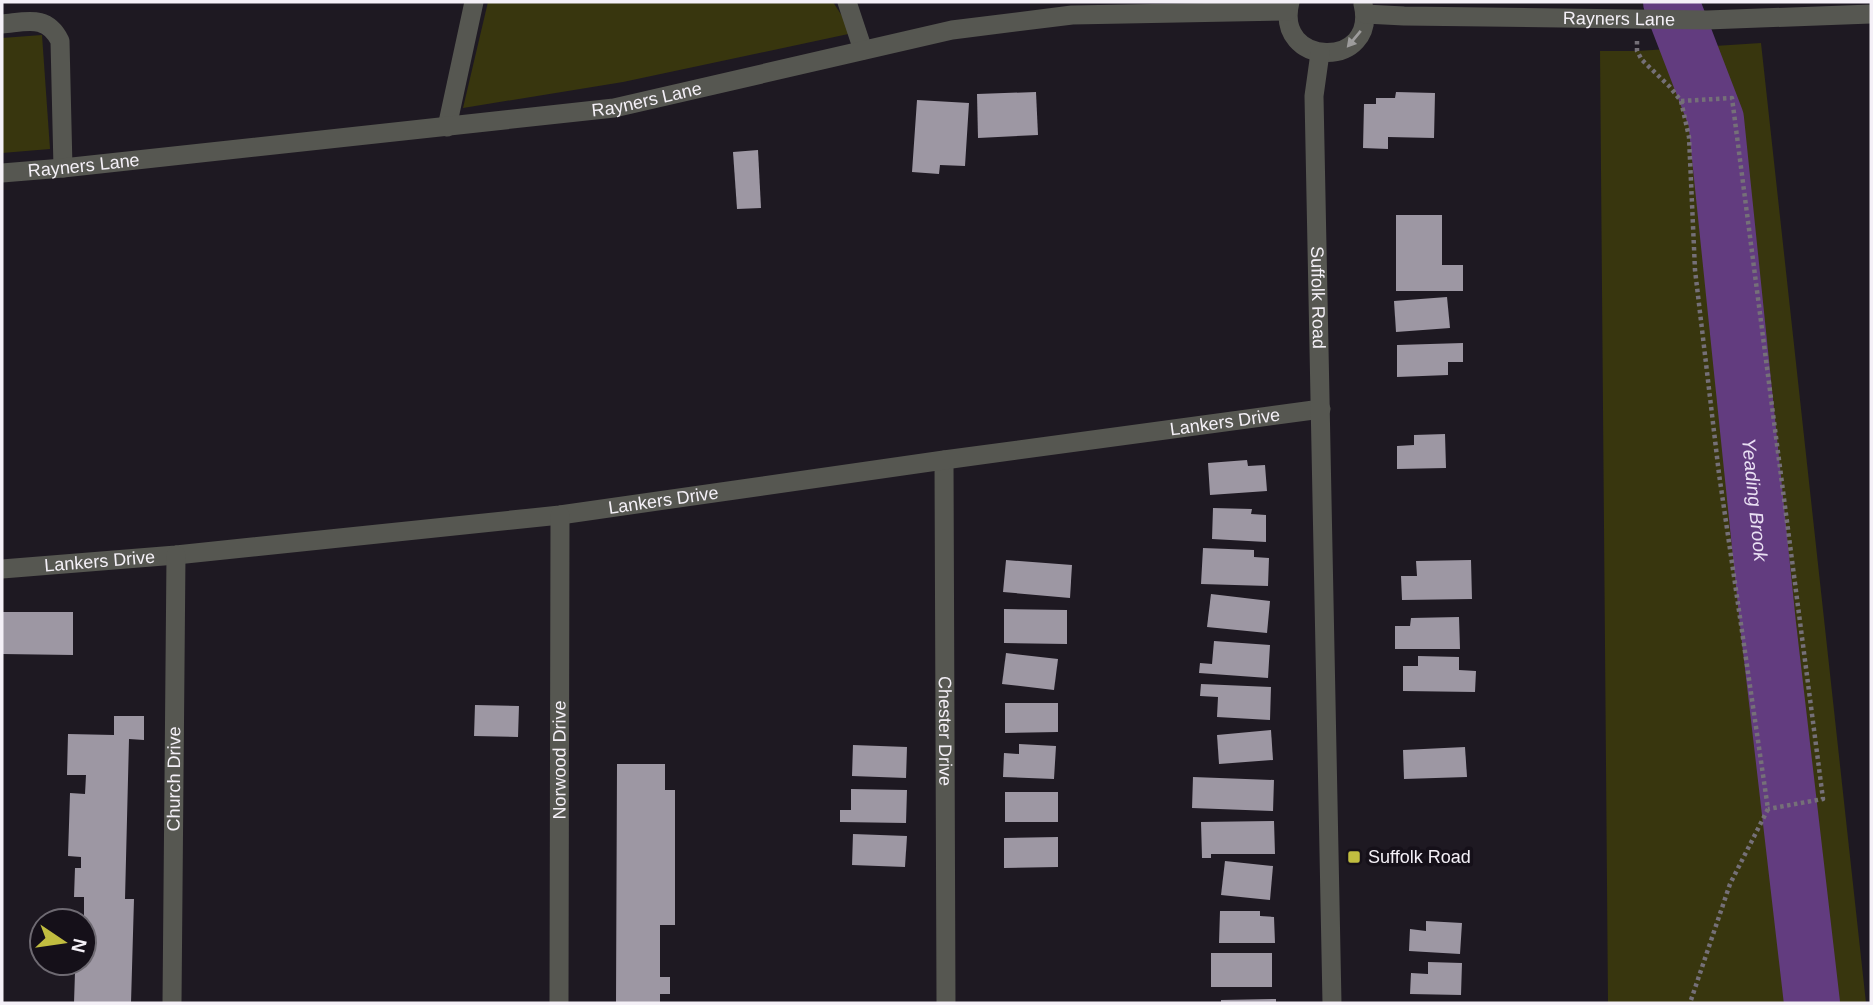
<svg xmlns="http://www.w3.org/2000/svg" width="1873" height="1005" viewBox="0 0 1873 1005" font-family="Arial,sans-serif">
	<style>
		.green { fill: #38360e }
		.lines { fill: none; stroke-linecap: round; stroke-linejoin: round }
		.river { stroke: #623c7f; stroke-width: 56 }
		.building { fill: #9d97a3 }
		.path { stroke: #757078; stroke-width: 4.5; stroke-dasharray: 3.5 3.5; stroke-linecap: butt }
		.minor { stroke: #565751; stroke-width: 19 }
		.tertiary { stroke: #565751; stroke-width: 19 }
		.oneway { fill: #9d9c9c }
		.poi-dot { fill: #c1bd40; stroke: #151019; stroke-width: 2.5 }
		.labels { text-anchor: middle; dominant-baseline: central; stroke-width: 7; stroke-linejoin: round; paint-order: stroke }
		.street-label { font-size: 18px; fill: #f4f0f7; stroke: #151019 }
		.poi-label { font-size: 18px; fill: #f4f0f7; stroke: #151019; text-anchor: start }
		.water-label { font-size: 19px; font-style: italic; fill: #e9dff3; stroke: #151019 }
	</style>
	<rect width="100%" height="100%" fill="#1e1922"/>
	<g class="green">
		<polygon points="488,2 833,2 853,33 623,82 463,108"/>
		<polygon points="42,35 50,149 2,153 2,38"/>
		<polygon points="1761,43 1866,1003 1608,1003 1600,51 1637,51"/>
	</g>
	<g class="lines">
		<path class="river" id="s1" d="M1671,2L1716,119L1768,624L1812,1003"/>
	</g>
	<g class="building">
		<polygon points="1036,92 1038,135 978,138 977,94"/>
		<polygon points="1396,92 1435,93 1434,138 1388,137 1388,149 1363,148 1364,104 1376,104 1376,98 1395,98"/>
		<polygon points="917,100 969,103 965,166 940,165 939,174 912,172"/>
		<polygon points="758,150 761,208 737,209 733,152"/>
		<polygon points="1396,215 1442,215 1442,265 1463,265 1463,291 1396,291"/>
		<polygon points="1447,297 1450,328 1396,332 1394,301"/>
		<polygon points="1463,343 1463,362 1448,362 1448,375 1397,377 1397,345"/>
		<polygon points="1445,434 1446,468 1397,469 1397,446 1414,445 1414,435"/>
		<polygon points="1247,460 1248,466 1265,465 1267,491 1210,495 1208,463"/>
		<polygon points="1213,508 1252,509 1251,514 1266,515 1266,542 1212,539"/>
		<polygon points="1203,548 1254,550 1254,557 1269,558 1268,586 1201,584"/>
		<polygon points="1006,560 1072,565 1070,598 1003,592"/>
		<polygon points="1471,560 1472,599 1402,600 1401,576 1417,576 1416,561"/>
		<polygon points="1211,594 1270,601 1267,633 1207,627"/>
		<polygon points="1004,609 1067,610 1067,644 1004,643"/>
		<polygon points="2,612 73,612 73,655 2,654"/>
		<polygon points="1459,617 1460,649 1395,649 1395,626 1410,626 1411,618"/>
		<polygon points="1214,641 1270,645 1268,678 1199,673 1200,663 1212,664"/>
		<polygon points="1006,653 1058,659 1054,690 1002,684"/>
		<polygon points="1418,656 1459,657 1459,670 1476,671 1475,692 1403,691 1403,666 1418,666"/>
		<polygon points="1201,684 1271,687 1270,720 1217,717 1218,697 1200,696"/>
		<polygon points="1005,703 1058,703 1058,732 1005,733"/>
		<polygon points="475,705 519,706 518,737 474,736"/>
		<polygon points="114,716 144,716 144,740 129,739 125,899 134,899 131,1003 74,1003 75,972 66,972 66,963 84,963 84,897 74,897 75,868 81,868 81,857 68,856 70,793 85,794 86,775 67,775 68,734 114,735"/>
		<polygon points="1271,730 1273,760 1219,764 1217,735"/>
		<polygon points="1019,744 1056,746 1054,779 1003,777 1004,753 1019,754"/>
		<polygon points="853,745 907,747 906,778 852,776"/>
		<polygon points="1465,747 1467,777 1404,779 1403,750"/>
		<polygon points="617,764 665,764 665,790 675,790 675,925 660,925 660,977 670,977 670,994 660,994 660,1003 616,1003"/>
		<polygon points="1193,777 1274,780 1273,811 1192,808"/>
		<polygon points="851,789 907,790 906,823 840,822 840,810 851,810"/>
		<rect x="1005" y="792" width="53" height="30"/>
		<polygon points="1274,821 1275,854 1211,854 1211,858 1202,858 1201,822"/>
		<polygon points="853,834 907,836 905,867 852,865"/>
		<polygon points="1058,837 1058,867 1004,868 1004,838"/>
		<polygon points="1225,861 1273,866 1270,900 1221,895"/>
		<polygon points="1220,911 1260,911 1260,916 1274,917 1275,943 1219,943"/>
		<polygon points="1426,921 1462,923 1460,954 1409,951 1410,929 1426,931"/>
		<rect x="1211" y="953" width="61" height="34"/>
		<polygon points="1428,962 1462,963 1461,995 1410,994 1411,973 1428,974"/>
		<polygon points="1276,999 1276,1003 1221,1003 1221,1000"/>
	</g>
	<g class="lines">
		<g class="path">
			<polyline points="1637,41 1637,51 1642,60 1670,87 1681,101 1689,137 1695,270 1719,474 1768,809 1730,884 1690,1003"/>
			<polyline points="1681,101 1732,98 1823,799 1768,809"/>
		</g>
		<g class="minor">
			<polyline points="847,2 863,50"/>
			<path d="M2,24C26,22 47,14 60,41L63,168"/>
			<polyline points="447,127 474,2"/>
			<path id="s2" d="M944,460L946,1003"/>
			<path id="s3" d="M2,569L176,555L560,515L944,460L1321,409"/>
			<path id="s4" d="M172,1003L176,555"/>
			<path id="s5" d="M559,1003L560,515"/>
		</g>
		<g class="tertiary">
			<path d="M1290,2C1273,68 1379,70 1363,4"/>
			<path id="s6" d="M1365,14L1404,16L1707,20L1871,14"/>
			<path id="s7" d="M1320,53L1314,96L1332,1003"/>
			<path id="s8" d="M2,173L63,168L614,108L952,30L1072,15L1288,11"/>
		</g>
	</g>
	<defs><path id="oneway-solid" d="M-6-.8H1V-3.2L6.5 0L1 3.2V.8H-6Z" transform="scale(1.75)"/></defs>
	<use class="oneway" href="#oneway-solid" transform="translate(1354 39) rotate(130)"/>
	<rect class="poi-dot" x="1347" y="850" width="14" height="14" rx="3.5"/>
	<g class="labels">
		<g class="street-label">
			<text stroke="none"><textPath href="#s6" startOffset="254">Rayners Lane</textPath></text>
			<text stroke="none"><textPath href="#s8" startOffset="649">Rayners Lane</textPath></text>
			<text stroke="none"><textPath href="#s8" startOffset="82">Rayners Lane</textPath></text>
			<text stroke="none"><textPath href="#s7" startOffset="245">Suffolk Road</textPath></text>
			<text stroke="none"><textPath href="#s3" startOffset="1232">Lankers Drive</textPath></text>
			<text stroke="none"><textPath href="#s3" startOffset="665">Lankers Drive</textPath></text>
			<text stroke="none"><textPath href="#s3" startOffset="98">Lankers Drive</textPath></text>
			<text stroke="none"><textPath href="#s2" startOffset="271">Chester Drive</textPath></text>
			<text stroke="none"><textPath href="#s5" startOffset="243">Norwood Drive</textPath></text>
			<text stroke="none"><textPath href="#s4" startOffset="224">Church Drive</textPath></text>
		</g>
		<g class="poi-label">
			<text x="1368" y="857">Suffolk Road</text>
		</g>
		<g class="water-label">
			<text stroke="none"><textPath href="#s1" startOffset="508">Yeading Brook</textPath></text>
		</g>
	</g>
	<rect width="1873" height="1005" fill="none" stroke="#f4f0f7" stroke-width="7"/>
	<g transform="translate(63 942) rotate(103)"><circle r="33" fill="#151019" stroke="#6e6a72" stroke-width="2"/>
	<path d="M0-5L12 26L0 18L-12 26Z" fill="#c1bd40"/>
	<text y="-10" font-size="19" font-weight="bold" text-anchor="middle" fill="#f4f0f7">N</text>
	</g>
</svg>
